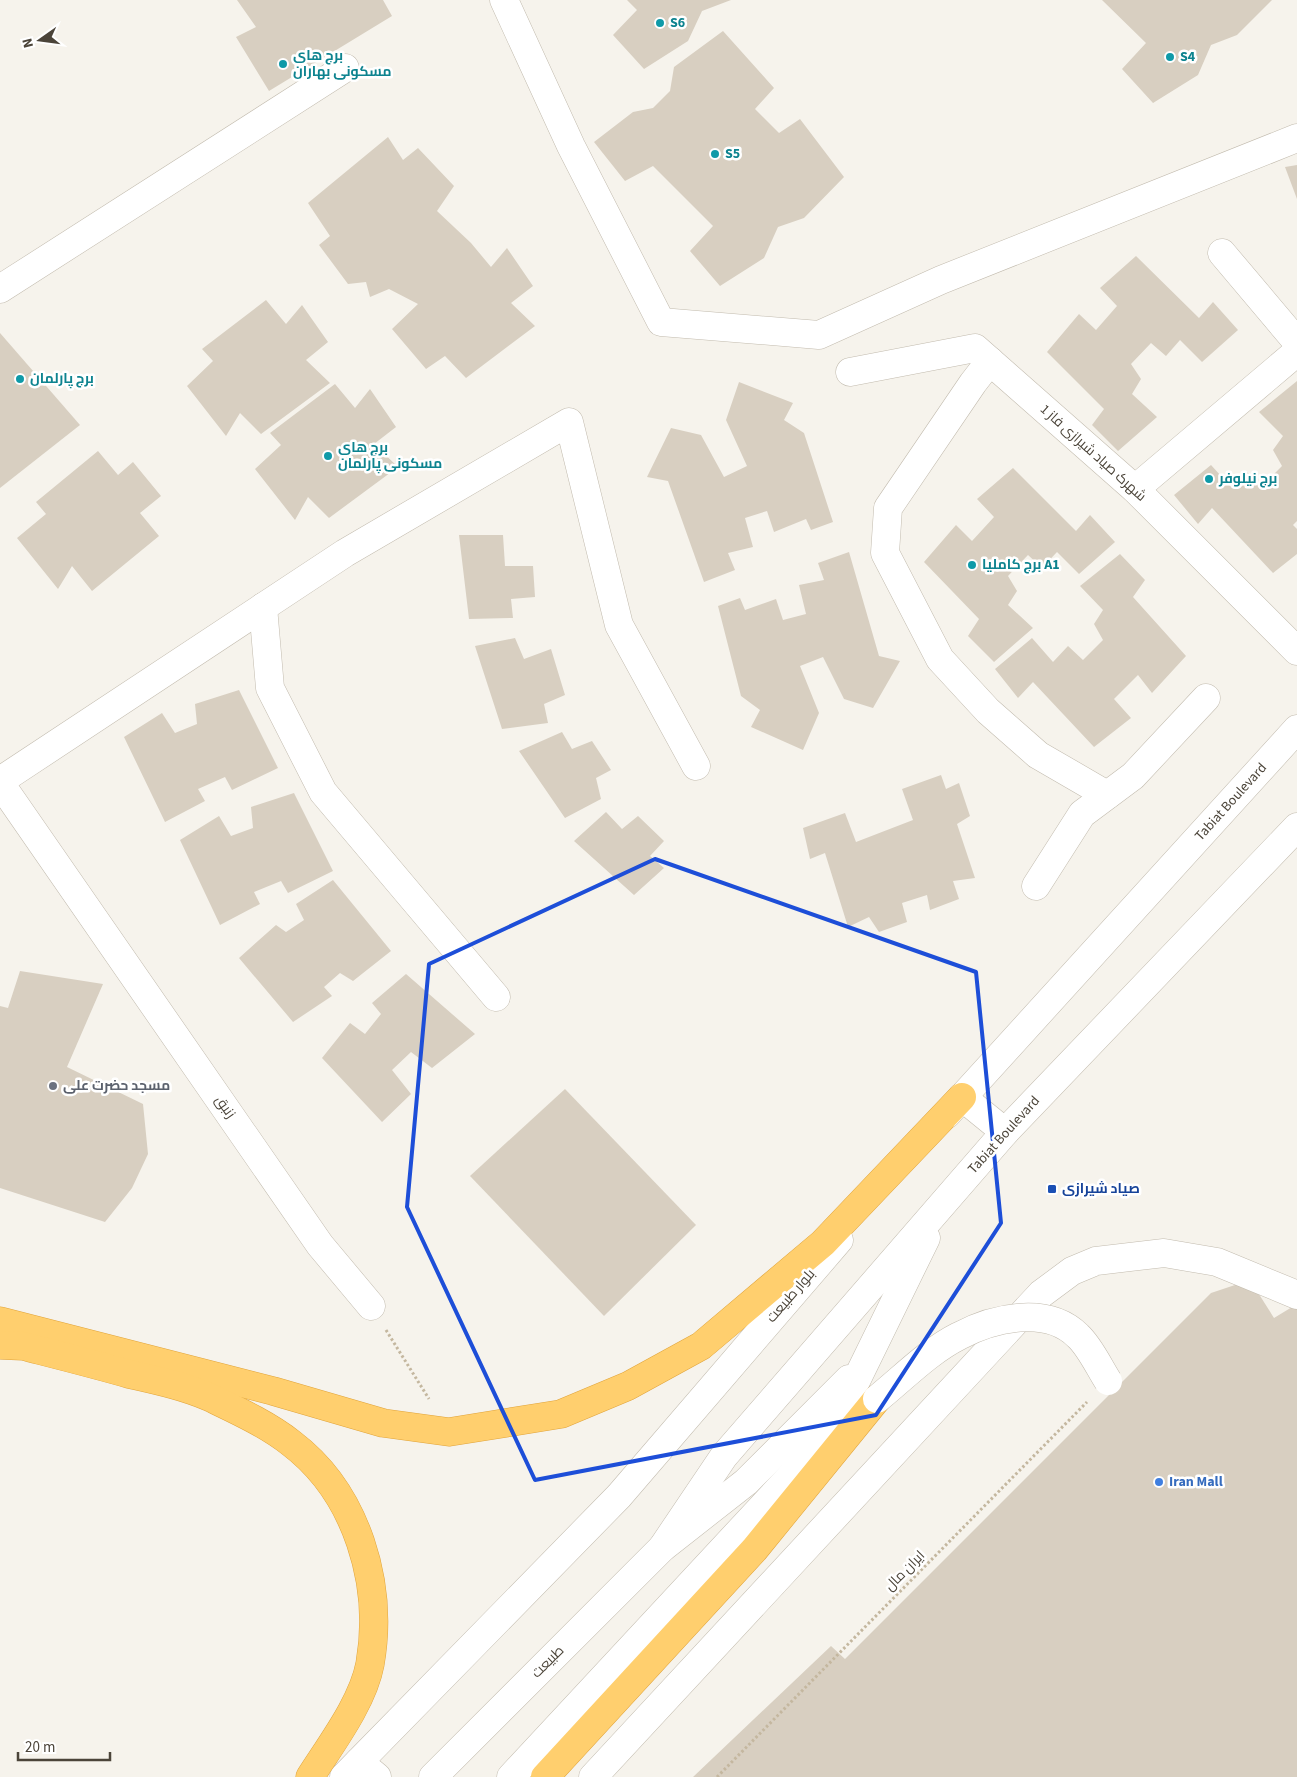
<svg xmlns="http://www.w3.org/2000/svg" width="1297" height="1777" viewBox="0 0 1297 1777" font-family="'Source Sans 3',Cairo,sans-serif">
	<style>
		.building { fill: #d8cfc1 }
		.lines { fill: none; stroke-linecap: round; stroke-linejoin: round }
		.minor-casing { stroke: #c2bbae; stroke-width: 29 }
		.highway-casing { stroke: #e0a43c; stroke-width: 29 }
		.path { stroke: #c4b79f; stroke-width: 3; stroke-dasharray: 2.5 2.5; stroke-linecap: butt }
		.minor { stroke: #fff; stroke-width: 28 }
		.highway { stroke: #ffcf6e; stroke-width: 28 }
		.minor-bridge-casing { stroke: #c2bbae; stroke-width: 29; stroke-linecap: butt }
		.minor-bridge { stroke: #fff; stroke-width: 28 }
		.marked { fill: none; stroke: #1d4ed8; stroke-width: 4; stroke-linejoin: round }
		.culture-dot { fill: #0f9aa8; stroke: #fff; stroke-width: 2 }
		.worship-dot { fill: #6b7280; stroke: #fff; stroke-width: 2 }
		.transit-dot { fill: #1a4fb4; stroke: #fff; stroke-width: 2 }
		.shop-dot { fill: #3f7fe0; stroke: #fff; stroke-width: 2 }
		.labels { text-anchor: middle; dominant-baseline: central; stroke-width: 5; stroke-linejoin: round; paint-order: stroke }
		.culture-label { font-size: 14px; font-weight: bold; fill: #0d838f; stroke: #fff; text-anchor: start }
		.street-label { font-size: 14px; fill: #4b4439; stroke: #fff }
		.worship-label { font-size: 14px; font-weight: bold; fill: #5b616d; stroke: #fff; text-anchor: start }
		.transit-label { font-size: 14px; font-weight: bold; fill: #164399; stroke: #fff; text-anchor: start }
		.shop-label { font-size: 14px; font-weight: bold; fill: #366cbe; stroke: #fff; text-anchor: start }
	</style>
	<rect width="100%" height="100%" fill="#f6f3ec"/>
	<g class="building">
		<polygon points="237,0 383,0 392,16 269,91 236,37 256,27"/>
		<polygon points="627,0 731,0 702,11 688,41 644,69 613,35 637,10"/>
		<polygon points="1102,0 1272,0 1237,35 1211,45 1198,75 1153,103 1122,69 1146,43"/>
		<polygon points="723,31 774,88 755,109 779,133 800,119 844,177 804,218 778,227 764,258 720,286 690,251 713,226 653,166 625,181 594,142 633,112 653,108 670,91 674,67"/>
		<polygon points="388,137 403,160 418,148 454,186 437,211 471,243 491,267 507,248 533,286 511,303 535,326 466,378 445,356 426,369 392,329 418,304 389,289 370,297 366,282 348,284 319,245 330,236 308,203"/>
		<polygon points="1297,165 1297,199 1285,167"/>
		<polygon points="1136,256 1199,318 1213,302 1238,330 1202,362 1180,340 1166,356 1151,343 1131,364 1141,379 1132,394 1157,417 1118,451 1092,425 1104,409 1047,352 1079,314 1096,330 1117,306 1100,288"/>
		<polygon points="266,300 286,324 302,305 328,342 306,360 330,383 261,434 240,413 226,436 187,386 213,361 202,349"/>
		<polygon points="0,333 80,425 0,488"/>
		<polygon points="1297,381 1297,521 1293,525 1297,529 1297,554 1273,573 1212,508 1198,524 1174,495 1211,465 1232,488 1247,472 1262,486 1282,466 1273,450 1283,436 1259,412"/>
		<polygon points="739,382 793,403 784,420 804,433 833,522 811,530 806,519 774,532 767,511 745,518 753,547 728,553 735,570 704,582 668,481 647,477 671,428 701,435 724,477 747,466 726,420"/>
		<polygon points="335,384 355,408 370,389 396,427 374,444 398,467 329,518 308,497 295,520 255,469 281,445 270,433"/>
		<polygon points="98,451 118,475 133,462 161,496 140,513 159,536 92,591 72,566 58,589 17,538 46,514 36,502"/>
		<polygon points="1013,468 1076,531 1090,515 1115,542 1079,574 1057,552 1042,568 1028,555 1008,576 1017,591 1008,605 1033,628 994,662 968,636 979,619 924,562 956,525 972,541 994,517 977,499"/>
		<polygon points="459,535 503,535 505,566 533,566 535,597 511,599 513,618 469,619"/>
		<polygon points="849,552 879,656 900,661 873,708 844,699 823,657 800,666 819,713 803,750 751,727 760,710 741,696 718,606 740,598 745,610 776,599 783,620 806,614 799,585 824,580 818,563"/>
		<polygon points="1120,554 1145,580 1133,597 1186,656 1152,693 1138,675 1114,699 1131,718 1094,747 1033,682 1018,698 995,669 1032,638 1053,662 1068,646 1083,660 1103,640 1094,624 1103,610 1080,586"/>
		<polygon points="515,638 524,659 551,649 565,695 544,704 548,723 502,729 475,646"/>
		<polygon points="239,690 278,768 232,790 225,777 198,789 205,801 165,822 124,737 162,713 175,733 197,724 195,704"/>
		<polygon points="562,732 572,749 592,741 611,770 596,778 601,799 565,818 519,751"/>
		<polygon points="941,775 946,789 959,783 970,816 957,824 975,878 953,881 959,899 930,910 927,895 902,903 907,922 879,932 869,917 848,927 825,853 810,859 803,828 845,813 856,842 913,820 902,789"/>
		<polygon points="294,793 333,871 288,893 281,881 254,892 260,904 220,925 180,840 219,816 231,836 253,828 251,807"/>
		<polygon points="606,812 622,829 638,816 664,841 650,856 664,868 634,895 574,841"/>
		<polygon points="333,880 391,951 353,981 340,973 324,987 332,996 293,1022 239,958 276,925 286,932 304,920 296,904"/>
		<polygon points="20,971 103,984 67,1067 143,1104 148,1154 132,1188 105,1222 0,1188 0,1006 8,1008"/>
		<polygon points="406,974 475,1034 432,1068 411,1052 392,1070 411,1094 382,1122 322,1058 350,1023 365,1034 381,1014 372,1003"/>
		<polygon points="565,1089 696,1225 604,1316 470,1176"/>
		<polygon points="1250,1280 1274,1318 1297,1304 1297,1777 693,1777 831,1646 845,1659 1211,1293"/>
	</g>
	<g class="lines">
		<defs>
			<g id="minor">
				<polyline points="504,0 571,146 661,322 819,335 941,280 1297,138"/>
				<polyline points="1222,253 1297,342"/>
				<polyline points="0,289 345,68"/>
				<polyline points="990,361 973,383 888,508 885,553 940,659 988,711 1038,755 1107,795"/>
				<polyline points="850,372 975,348 1135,489 1297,651"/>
				<polyline points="1135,489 1297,352"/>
				<polyline points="263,607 270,688 323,792 496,997"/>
				<polyline points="0,781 345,553 569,422 619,625 696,766"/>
				<polyline points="0,783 320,1245 371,1306"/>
				<polyline points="1036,886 1082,814 1133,776 1206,698"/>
				<polyline points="962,1097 1005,1132"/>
				<polyline points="947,1114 1297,729"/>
				<polyline points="662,1548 724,1456 1005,1132 1297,827"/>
				<polyline points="359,1762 377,1777"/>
				<polyline points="344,1777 619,1496 839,1240"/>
				<polyline points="433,1777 662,1548 746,1482 849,1379"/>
				<polyline points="511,1777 830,1434 926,1238"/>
				<polyline points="593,1777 1041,1294 1072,1271 1096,1261 1164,1253 1217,1262 1297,1295"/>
			</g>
			<g id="highway">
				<polyline points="0,1321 273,1391 383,1423 449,1432 561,1414 628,1386 701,1346 823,1243 962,1097"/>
				<path d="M0,1345L23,1346C58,1355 94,1364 129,1374C155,1380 184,1386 209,1397C236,1410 267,1424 291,1443C357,1493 384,1584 370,1664C363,1702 331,1744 310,1777"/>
				<polyline points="545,1777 754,1550 877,1399"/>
			</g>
		</defs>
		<use href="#minor" class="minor-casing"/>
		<use href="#highway" class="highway-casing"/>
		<g class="path">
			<polyline points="386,1330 429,1399"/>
			<polyline points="717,1777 1087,1402"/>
		</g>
		<use href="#minor" class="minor"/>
		<use href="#highway" class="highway"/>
		<defs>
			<path id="minor-bridge" d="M877,1399C903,1378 929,1351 959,1336C993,1318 1047,1305 1078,1336C1090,1347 1099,1367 1108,1381"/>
		</defs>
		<use href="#minor-bridge" class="minor-bridge-casing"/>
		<use href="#minor-bridge" class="minor-bridge"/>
	</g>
	<path class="marked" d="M655,859L976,972L1001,1223L876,1415L535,1480L407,1207L429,964Z"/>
	<g class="culture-dot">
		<circle cx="660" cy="23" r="5"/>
		<circle cx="1170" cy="57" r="5"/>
		<circle cx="283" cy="64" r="5"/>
		<circle cx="715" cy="154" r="5"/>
		<circle cx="20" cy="379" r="5"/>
		<circle cx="328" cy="456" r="5"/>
		<circle cx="1209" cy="479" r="5"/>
		<circle cx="972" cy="565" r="5"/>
	</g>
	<circle class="worship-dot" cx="53" cy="1086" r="5"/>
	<rect class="transit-dot" x="1047" y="1184" width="10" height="10" rx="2.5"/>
	<circle class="shop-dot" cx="1159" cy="1482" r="5"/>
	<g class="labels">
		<g class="culture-label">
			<text x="670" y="23">S6</text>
			<text x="293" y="56">برج های<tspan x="293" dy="16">مسکونی بهاران</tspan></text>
			<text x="1180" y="57">S4</text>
			<text x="725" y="154">S5</text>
			<text x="30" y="379">برج پارلمان</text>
			<text x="338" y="448">برج های<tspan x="338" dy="16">مسکونی پارلمان</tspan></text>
			<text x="1219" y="479">برج نیلوفر</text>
			<text x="982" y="565">برج کاملیا A1</text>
		</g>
		<g class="street-label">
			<text transform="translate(1093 453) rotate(42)">شهرک صیاد شیرازی فاز 1</text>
			<text transform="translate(1231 802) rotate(-48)">Tabiat Boulevard</text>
			<text transform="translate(225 1107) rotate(55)">زنبق</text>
			<text transform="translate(1004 1135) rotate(-48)">Tabiat Boulevard</text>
			<text transform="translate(791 1296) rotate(-49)">بلوار طبیعت</text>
			<text transform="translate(905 1571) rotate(-45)">ایران مال</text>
			<text transform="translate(548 1662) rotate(-45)">طبیعت</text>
		</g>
		<g class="worship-label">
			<text x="63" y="1086">مسجد حضرت علی</text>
		</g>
		<g class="transit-label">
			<text x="1062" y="1189">صیاد شیرازی</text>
		</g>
		<g class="shop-label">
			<text x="1169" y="1482">Iran Mall</text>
		</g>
	</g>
	<g transform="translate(40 40) rotate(256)" stroke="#ffffff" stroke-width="4" paint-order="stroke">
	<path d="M0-4L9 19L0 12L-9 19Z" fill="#4b4439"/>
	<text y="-8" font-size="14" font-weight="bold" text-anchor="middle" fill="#4b4439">N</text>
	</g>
	<path d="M18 1752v8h92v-8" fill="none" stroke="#4b4439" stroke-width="2.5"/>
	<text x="25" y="1752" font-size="15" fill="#4b4439" stroke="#ffffff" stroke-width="4" paint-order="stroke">20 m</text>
</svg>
